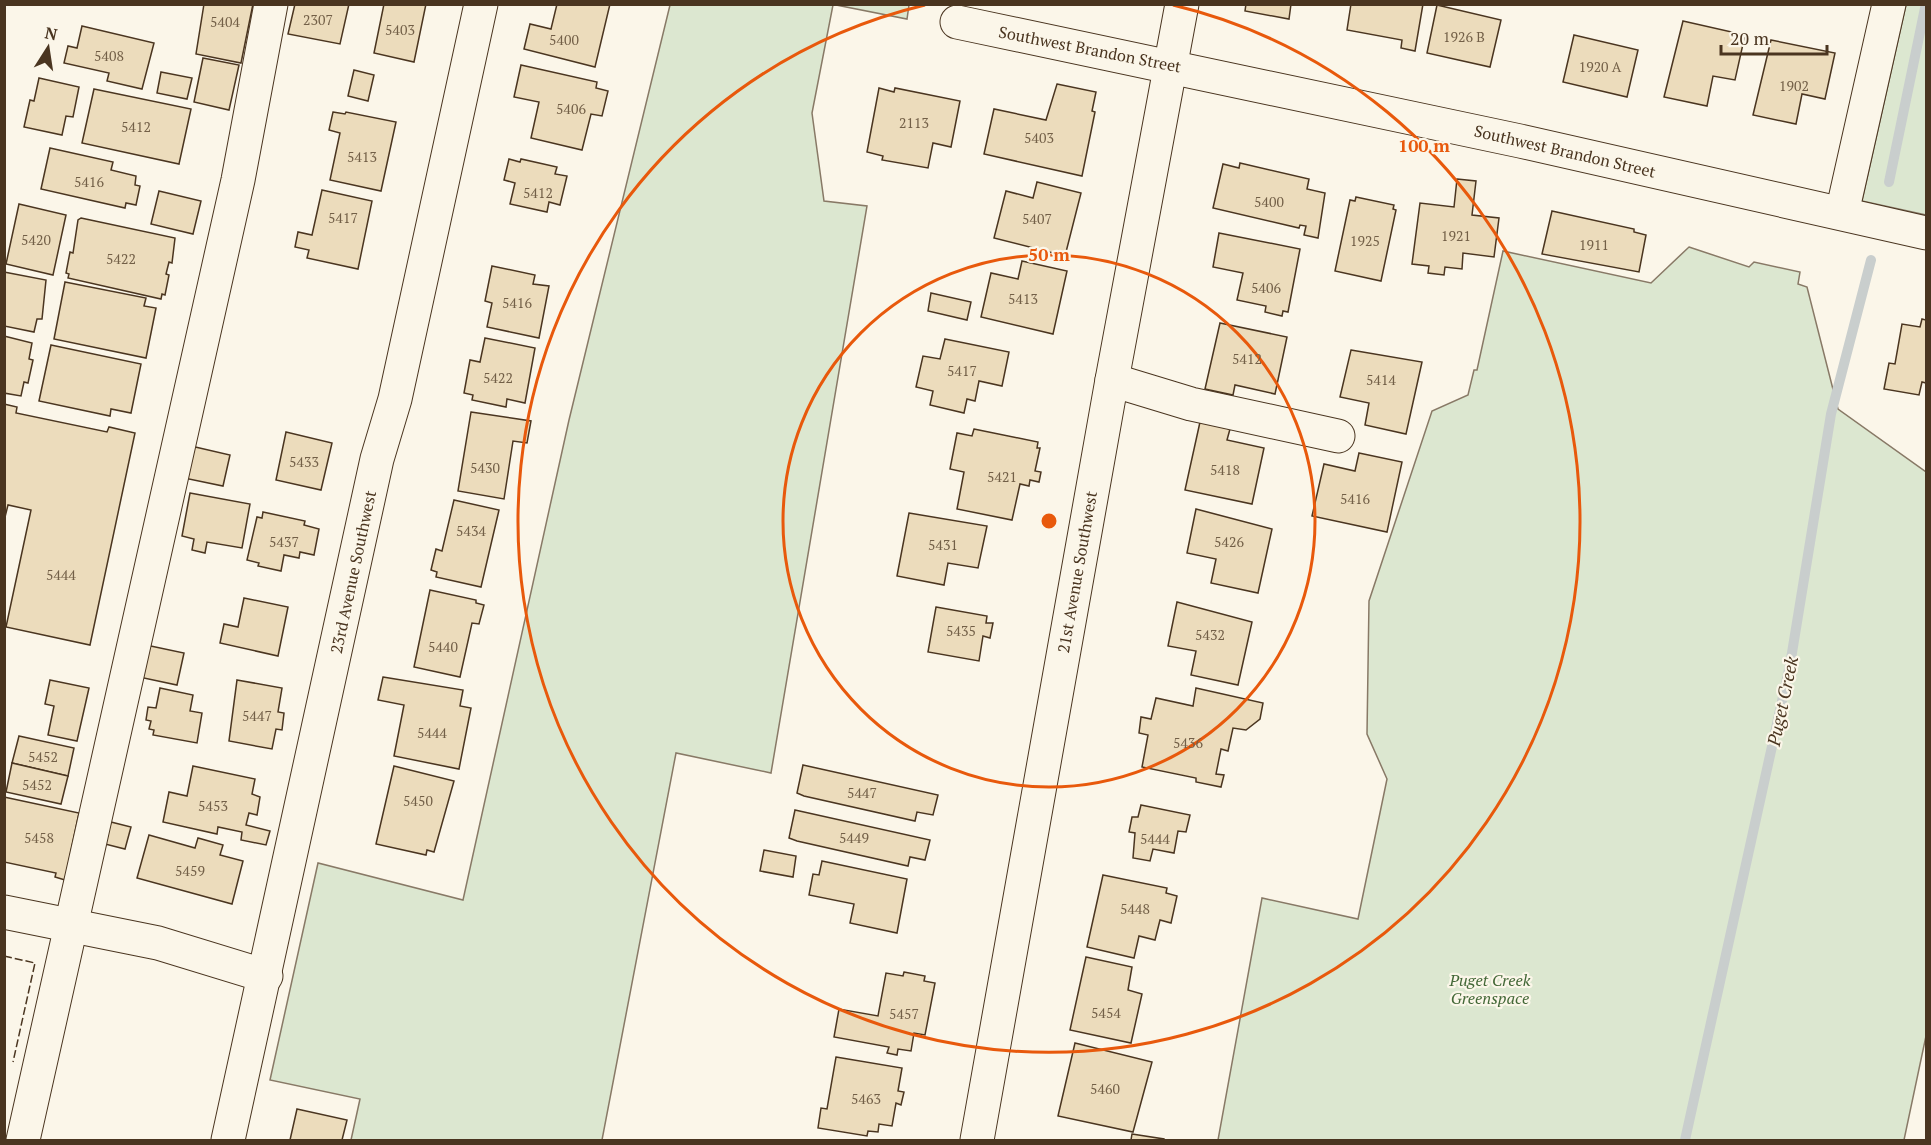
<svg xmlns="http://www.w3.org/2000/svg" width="1931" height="1145" viewBox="0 0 1931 1145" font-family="'PT Serif',serif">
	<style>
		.green { fill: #dce7d0; stroke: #887966; stroke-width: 1.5 }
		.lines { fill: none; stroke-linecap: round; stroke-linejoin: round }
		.stream { stroke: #c9cecd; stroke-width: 10 }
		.building { fill: #ecdcbc; stroke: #4a3520; stroke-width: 1.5 }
		.minor-casing { stroke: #4a3520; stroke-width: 35 }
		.minor { stroke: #fbf6e9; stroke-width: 33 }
		.fence { stroke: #4a3520; stroke-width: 1.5; stroke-dasharray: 8 3; stroke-linecap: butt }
		.ring { fill: none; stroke: #e8590c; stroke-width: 3 }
		.labels { text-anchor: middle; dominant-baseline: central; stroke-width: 4.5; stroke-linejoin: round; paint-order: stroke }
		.number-label { font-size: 14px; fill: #725f47 }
		.street-label { font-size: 16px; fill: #4a3520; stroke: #fbf6e9 }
		.park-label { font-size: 16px; font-style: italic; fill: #436837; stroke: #fbf6e9 }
		.water-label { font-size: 18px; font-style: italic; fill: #4a3520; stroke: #fbf6e9 }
		.centre { fill: #e8590c; stroke: #fbf6e9; stroke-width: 3 }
		.ring-label { font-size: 18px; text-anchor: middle; font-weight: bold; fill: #e8590c; stroke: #fbf6e9; stroke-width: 4.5; stroke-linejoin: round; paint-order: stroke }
	</style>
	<rect width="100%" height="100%" fill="#fbf6e9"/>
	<g class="green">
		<polygon points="670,5 833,5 812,113 824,201 867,206 771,773 676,753 602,1140 351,1140 360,1099 270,1080 318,863 463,900 569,420"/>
		<polygon points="836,5 909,4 909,5 907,19"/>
		<polygon points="1906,5 1926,5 1926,215 1862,201"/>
		<polygon points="1689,247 1749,267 1754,262 1800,272 1798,284 1807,287 1838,409 1926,472 1926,1036 1904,1140 1218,1140 1262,898 1358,919 1387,779 1367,734 1369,601 1432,411 1468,395 1474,370 1477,370 1503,251 1651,283"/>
	</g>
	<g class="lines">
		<g class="stream">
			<polyline points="1889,182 1925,8"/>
			<polyline points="1685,1140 1790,665 1831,414 1871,260"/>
		</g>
	</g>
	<g class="building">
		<polygon points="204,4 253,4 241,63 196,54"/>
		<polygon points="295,4 349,4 340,44 288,34"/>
		<polygon points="384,4 426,4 414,62 374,53"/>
		<polygon points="557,4 610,4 595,67 524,49 530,24 551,29"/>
		<polygon points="1246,4 1291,4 1289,19 1245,11"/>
		<polygon points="1351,4 1423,4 1415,51 1401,48 1402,40 1347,30"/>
		<polygon points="1437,5 1501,20 1490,67 1427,53"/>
		<polygon points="1683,21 1745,35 1735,80 1713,76 1707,106 1664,97"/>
		<polygon points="82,26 154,43 142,89 107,81 109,73 64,63 68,46 77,48"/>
		<polygon points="1574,35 1638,50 1627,97 1563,82"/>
		<polygon points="1771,40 1835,53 1825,99 1802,94 1796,124 1753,115"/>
		<polygon points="203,58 239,65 229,110 194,102"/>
		<polygon points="521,65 597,82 596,88 608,91 602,116 591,114 582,150 531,138 539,102 514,97"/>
		<polygon points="354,70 374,75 368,101 348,96"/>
		<polygon points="161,72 192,78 187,99 157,93"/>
		<polygon points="39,78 79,87 73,117 66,116 62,135 24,127 30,100 34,101"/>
		<polygon points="1057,84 1096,92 1092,111 1095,112 1082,176 984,154 994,109 1046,120"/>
		<polygon points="879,88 894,92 895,88 960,101 951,147 933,143 928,168 882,160 883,156 867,152"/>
		<polygon points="94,89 191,109 179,164 82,143"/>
		<polygon points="333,112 345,114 346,112 396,122 381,191 330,180 340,133 329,130"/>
		<polygon points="50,148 113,162 111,170 136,176 135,185 140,186 136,205 126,203 125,208 41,189"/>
		<polygon points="509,159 520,162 521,159 557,167 555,174 567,176 560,205 549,202 547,212 510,204 515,183 504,180"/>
		<polygon points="1240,163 1309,179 1307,189 1325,193 1318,238 1304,235 1306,226 1300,225 1299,228 1213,208 1223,164 1239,168"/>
		<polygon points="1457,179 1476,181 1472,215 1499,218 1494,257 1463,253 1462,269 1445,267 1444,275 1428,273 1429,266 1412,264 1420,203 1454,207"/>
		<polygon points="1037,182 1081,193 1065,256 994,238 1006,191 1033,198"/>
		<polygon points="322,190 372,201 358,269 307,258 309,250 295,247 298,232 312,235"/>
		<polygon points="159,191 201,201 193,234 151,224"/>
		<polygon points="1356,197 1394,205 1393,209 1396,210 1381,281 1335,271 1350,200 1355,201"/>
		<polygon points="19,204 66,215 53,275 6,264"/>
		<polygon points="1552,211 1634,229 1634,232 1646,235 1639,272 1542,254"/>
		<polygon points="81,218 175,238 172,263 169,262 166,274 169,275 165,295 162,294 161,299 68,278 69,274 66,273 70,252 73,253 78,220"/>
		<polygon points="1219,233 1300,249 1288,312 1283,311 1282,316 1265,312 1266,306 1237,300 1243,273 1213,267"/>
		<polygon points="1022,261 1067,271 1053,334 981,317 991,273 1018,279"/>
		<polygon points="492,266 535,275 533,284 549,286 539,338 487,327 492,303 485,301"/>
		<polygon points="4,272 46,280 42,319 37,319 34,332 4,326"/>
		<polygon points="65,282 146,298 144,306 156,308 146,358 54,339"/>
		<polygon points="931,293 971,302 967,320 928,311"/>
		<polygon points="1922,319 1926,320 1926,383 1922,382 1919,395 1884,389 1889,363 1895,364 1902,324 1920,327"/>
		<polygon points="1220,323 1287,337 1275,394 1235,385 1233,395 1205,389"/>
		<polygon points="4,336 32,343 29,359 33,360 28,383 24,382 21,396 4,393"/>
		<polygon points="485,338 535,348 525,403 507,399 506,407 472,400 473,395 464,393 470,360 480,362"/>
		<polygon points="945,339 1009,352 1002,386 979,381 975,401 967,399 964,413 930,405 933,391 916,387 923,356 940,359"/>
		<polygon points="51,345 141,364 131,413 111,409 110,416 39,401"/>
		<polygon points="1351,350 1422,362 1406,434 1365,425 1369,403 1340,397"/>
		<polygon points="4,404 17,407 16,413 107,432 109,427 135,433 90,645 6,627 31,510 8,505 4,521"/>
		<polygon points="471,412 531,421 527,443 513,441 504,499 458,491"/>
		<polygon points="1200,422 1230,429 1227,440 1264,448 1252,504 1185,490"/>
		<polygon points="974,429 1038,442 1037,448 1040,448 1035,471 1041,472 1039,482 1030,480 1029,486 1020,484 1012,520 957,509 964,472 950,469 957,433 972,436"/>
		<polygon points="286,432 332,443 321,490 276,480"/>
		<polygon points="191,446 230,455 223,486 184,478"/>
		<polygon points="1359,453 1402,462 1387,532 1312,516 1324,464 1355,471"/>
		<polygon points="190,493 250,504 242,548 207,542 205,553 192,550 194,539 182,536"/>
		<polygon points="454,500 499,510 481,587 436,577 437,572 431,570 436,549 442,551"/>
		<polygon points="1196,509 1272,529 1258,593 1211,583 1216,559 1187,553"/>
		<polygon points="263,512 305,521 304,525 319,529 314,555 300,552 299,558 284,555 281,571 258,566 259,563 247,560 257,517 262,518"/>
		<polygon points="909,513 987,526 978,568 948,563 944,585 897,576"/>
		<polygon points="430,590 476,600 476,603 484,605 479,624 472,623 460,677 414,667"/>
		<polygon points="244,598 288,607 278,656 220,643 224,624 238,627"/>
		<polygon points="1177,602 1252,622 1238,685 1191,675 1196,651 1168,646"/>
		<polygon points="936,607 987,616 986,623 993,623 990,638 983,636 979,661 928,652"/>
		<polygon points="146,645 184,653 177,685 139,677"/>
		<polygon points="383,677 463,690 460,706 471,708 459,769 394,756 404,705 378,700"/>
		<polygon points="50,680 89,688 77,741 48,735 54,706 45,704"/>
		<polygon points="237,680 282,688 278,712 284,713 282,730 276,729 272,749 229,741"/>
		<polygon points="160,688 193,695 190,711 202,713 197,743 153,735 154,730 149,729 151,721 146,720 148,707 156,708"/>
		<polygon points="1196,688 1263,703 1260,719 1246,730 1233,728 1228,751 1221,749 1216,774 1224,775 1221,787 1196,782 1196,778 1142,767 1148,735 1139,733 1141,717 1151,719 1156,698 1193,706"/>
		<polygon points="19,736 74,748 68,776 12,763"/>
		<polygon points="12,763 68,776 61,804 6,792"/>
		<polygon points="803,765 938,795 933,815 917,812 915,821 804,796 797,793"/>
		<polygon points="193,766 255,779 252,794 260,797 257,815 249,813 246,825 270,831 266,845 241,840 242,832 218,827 217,834 163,822 169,792 187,796"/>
		<polygon points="394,766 454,781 434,852 427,850 426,855 376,844"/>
		<polygon points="4,797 79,813 65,880 55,877 56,873 4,862"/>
		<polygon points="1141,805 1190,815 1186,832 1178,831 1174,853 1153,849 1150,861 1133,858 1135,833 1129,832 1132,817 1138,817"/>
		<polygon points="795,810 930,840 925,860 910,857 908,866 797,841 789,838"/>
		<polygon points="111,822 131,827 125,849 105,844"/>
		<polygon points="149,835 195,848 198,838 223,845 220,855 243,861 232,904 137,878"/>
		<polygon points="764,850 796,856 793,877 760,871"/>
		<polygon points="822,861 907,879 897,933 850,923 854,904 809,895 813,874 819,875"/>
		<polygon points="1103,875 1167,888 1166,893 1177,896 1171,923 1160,920 1155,940 1139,936 1134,958 1087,947"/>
		<polygon points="1086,957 1132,967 1128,990 1142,994 1131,1043 1070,1030"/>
		<polygon points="904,972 925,976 924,981 935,983 925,1035 914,1033 911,1051 898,1049 897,1055 887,1053 889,1047 834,1037 839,1009 878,1016 886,973 903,976"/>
		<polygon points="1075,1043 1152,1062 1133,1132 1058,1116"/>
		<polygon points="836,1057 902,1068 898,1091 904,1092 901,1105 896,1103 892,1126 879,1124 878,1132 868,1131 867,1136 818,1128 821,1108 827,1109"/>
		<polygon points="297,1109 347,1120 342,1140 290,1140"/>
		<polygon points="1132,1134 1164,1139 1164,1140 1131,1140"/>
	</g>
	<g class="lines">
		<defs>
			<g id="minor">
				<polyline points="957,22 1520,141 1926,233"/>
				<polyline points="1842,213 1889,4"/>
				<polyline points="1112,380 1191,404 1338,436"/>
				<polyline points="4,912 158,943 266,976"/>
				<polyline points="23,1140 238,180 271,4"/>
				<polyline points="228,1140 377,459 395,399 481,4"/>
				<polyline points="977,1140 1112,380 1182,4"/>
			</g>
		</defs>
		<use href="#minor" class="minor-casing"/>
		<use href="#minor" class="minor"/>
		<polyline class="fence" points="4,956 35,963 13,1062"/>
	</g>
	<g class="ring">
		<circle cx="1049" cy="521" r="266"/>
		<path d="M1173 5A531 531 0 1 1 925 5"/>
	</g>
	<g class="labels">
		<g class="number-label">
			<text x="318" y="19">2307</text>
			<text x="225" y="21">5404</text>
			<text x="400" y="29">5403</text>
			<text x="1464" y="36">1926 B</text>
			<text x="564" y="39">5400</text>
			<text x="109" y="55">5408</text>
			<text x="1600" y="66">1920 A</text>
			<text x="1794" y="85">1902</text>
			<text x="571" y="108">5406</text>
			<text x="914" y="122">2113</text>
			<text x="136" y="126">5412</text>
			<text x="1039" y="137">5403</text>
			<text x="362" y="156">5413</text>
			<text x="89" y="181">5416</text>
			<text x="538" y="192">5412</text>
			<text x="1269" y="201">5400</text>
			<text x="343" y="217">5417</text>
			<text x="1037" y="218">5407</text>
			<text x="1456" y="235">1921</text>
			<text x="36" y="239">5420</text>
			<text x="1365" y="240">1925</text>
			<text x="1594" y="244">1911</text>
			<text x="121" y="258">5422</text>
			<text x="1266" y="287">5406</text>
			<text x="1023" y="298">5413</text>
			<text x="517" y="302">5416</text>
			<text x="1247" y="358">5412</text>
			<text x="962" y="370">5417</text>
			<text x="498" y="377">5422</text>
			<text x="1381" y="379">5414</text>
			<text x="304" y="461">5433</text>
			<text x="485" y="467">5430</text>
			<text x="1225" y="469">5418</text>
			<text x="1002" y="476">5421</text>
			<text x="1355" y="498">5416</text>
			<text x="471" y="530">5434</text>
			<text x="284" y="541">5437</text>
			<text x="1229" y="541">5426</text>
			<text x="943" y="544">5431</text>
			<text x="61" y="574">5444</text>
			<text x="961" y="630">5435</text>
			<text x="1210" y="634">5432</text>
			<text x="443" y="646">5440</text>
			<text x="257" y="715">5447</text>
			<text x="432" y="732">5444</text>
			<text x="1188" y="742">5436</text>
			<text x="43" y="756">5452</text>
			<text x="37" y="784">5452</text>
			<text x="862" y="792">5447</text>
			<text x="418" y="800">5450</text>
			<text x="213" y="805">5453</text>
			<text x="39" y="837">5458</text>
			<text x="854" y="837">5449</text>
			<text x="1155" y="838">5444</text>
			<text x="190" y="870">5459</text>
			<text x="1135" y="908">5448</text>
			<text x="1106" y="1012">5454</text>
			<text x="904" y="1013">5457</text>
			<text x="1105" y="1088">5460</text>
			<text x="866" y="1098">5463</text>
		</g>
		<g class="street-label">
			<text transform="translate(1090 49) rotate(11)">Southwest Brandon Street</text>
			<text transform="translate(1565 151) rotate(13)">Southwest Brandon Street</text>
			<text transform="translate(353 572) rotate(-78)">23rd Avenue Southwest</text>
			<text transform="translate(1077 572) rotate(-80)">21st Avenue Southwest</text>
		</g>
		<g class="park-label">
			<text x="1490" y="980">Puget Creek<tspan x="1490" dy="18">Greenspace</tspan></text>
		</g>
		<g class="water-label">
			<text transform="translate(1782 701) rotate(-78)">Puget Creek</text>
		</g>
	</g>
	<circle cx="1049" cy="521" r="9" class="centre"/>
	<g class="ring-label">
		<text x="1424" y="152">100 m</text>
		<text x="1049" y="261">50 m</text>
	</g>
	<rect width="1931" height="1145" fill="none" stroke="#4a3520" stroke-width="12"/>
	<g transform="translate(48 48) rotate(12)" stroke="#fbf6e9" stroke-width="4.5" paint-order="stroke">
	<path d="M0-4.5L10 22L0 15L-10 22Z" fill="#4a3520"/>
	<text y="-9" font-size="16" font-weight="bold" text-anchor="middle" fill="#4a3520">N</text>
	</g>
	<path d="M1721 45v9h106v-9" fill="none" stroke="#4a3520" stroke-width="3"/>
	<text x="1730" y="45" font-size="18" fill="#4a3520" stroke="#fbf6e9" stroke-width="4.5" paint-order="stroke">20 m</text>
</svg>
